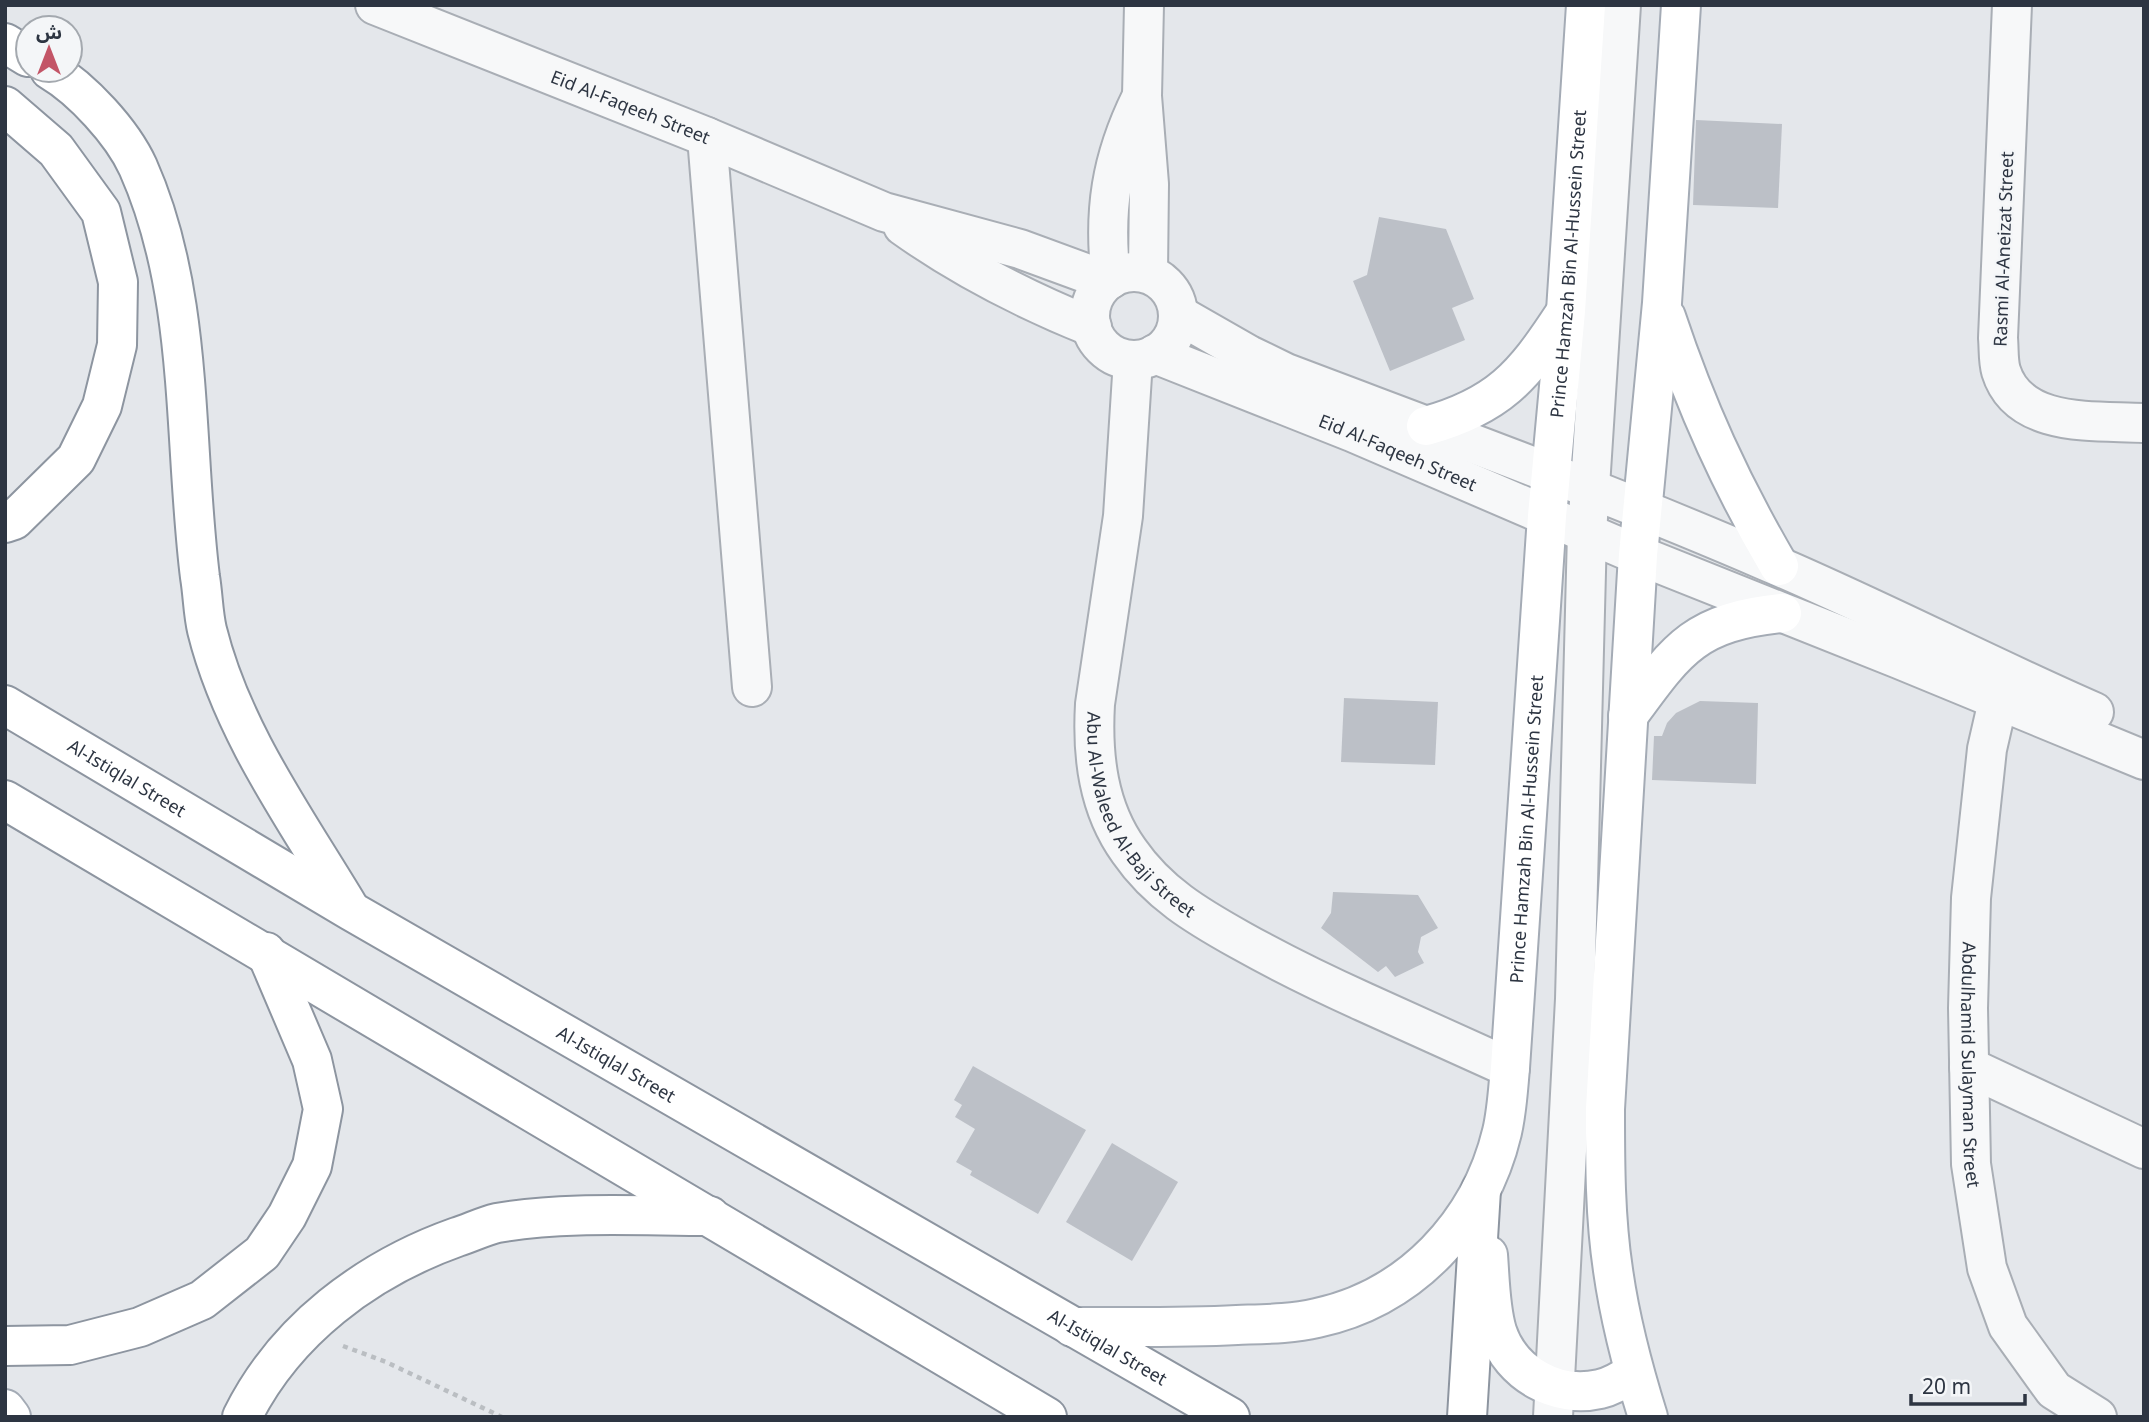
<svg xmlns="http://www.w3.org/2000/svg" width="2149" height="1422" viewBox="0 0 2149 1422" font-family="'Noto Sans','Noto Sans Arabic',sans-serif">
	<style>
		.building { fill: #bcc0c7 }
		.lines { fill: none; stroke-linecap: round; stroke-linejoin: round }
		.minor-casing { stroke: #a9aeb5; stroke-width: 42 }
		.major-casing { stroke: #a4abb5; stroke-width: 42 }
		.highway-casing { stroke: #8d95a0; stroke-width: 42 }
		.path { stroke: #babec2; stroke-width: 4.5; stroke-dasharray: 5 5; stroke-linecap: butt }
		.minor { stroke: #f7f8f9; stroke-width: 38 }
		.major { stroke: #fff; stroke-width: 38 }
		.highway { stroke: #fff; stroke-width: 38 }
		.labels { text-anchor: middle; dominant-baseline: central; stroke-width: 5; stroke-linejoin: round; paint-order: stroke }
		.street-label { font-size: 18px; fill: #2d3542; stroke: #f4f6f8 }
	</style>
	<rect width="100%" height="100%" fill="#e4e7eb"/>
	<g class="building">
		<polygon points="1696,120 1782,124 1778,208 1693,205"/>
		<polygon points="1379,217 1446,229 1474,299 1452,308 1465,340 1390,371 1353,281 1367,275"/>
		<polygon points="1344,698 1438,702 1435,765 1341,762"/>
		<polygon points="1700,701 1758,703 1756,784 1652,780 1654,736 1662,736 1667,723 1676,713"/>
		<polygon points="1333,892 1418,895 1438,928 1421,937 1418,952 1424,963 1395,977 1386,966 1378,972 1321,928 1331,913"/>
		<polygon points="973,1066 1086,1130 1038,1214 970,1175 972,1171 956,1162 975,1129 955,1117 962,1105 954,1100"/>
		<polygon points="1112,1143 1178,1182 1132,1261 1066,1222"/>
	</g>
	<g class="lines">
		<defs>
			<g id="minor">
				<path id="s1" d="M375,5L707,137L884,212L1020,249L1107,281"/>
				<polyline points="1144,5 1142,96 1149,184 1148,273"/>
				<path d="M2012,5L1998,338C1999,349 1998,361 2001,371C2019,429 2096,420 2144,423"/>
				<polyline points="707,137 752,687"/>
				<path d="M903,226C962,268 1025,300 1092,327"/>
				<circle cx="1134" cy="316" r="44"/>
				<path d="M1111,279C1103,211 1111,159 1141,98"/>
				<path d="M1179,315L1249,355L1286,373C1447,434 1609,493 1766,561C1877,608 1984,664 2094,712"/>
				<path id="s2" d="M1155,354L1352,432L1638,555L1899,659L2144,760"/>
				<path id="s3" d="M1133,360L1123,516L1095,704C1092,756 1098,808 1129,851C1158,893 1197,916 1240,940C1281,963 1322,983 1364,1002C1413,1024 1462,1046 1510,1068"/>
				<path id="s4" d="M2006,676L1998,701L1987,749L1971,898L1968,1008L1971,1164L1987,1268L2008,1326L2054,1390L2097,1417"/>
				<polyline points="1969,1067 2144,1149"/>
				<polyline points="1553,1417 1575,999 1587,533 1621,5"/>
			</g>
			<g id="major">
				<path d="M1666,317C1696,407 1731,484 1779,566"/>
				<path d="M1426,426C1498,406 1523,377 1563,316"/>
				<path d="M1628,716C1677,649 1694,622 1782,613"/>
				<path d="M1488,1255C1490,1280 1490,1308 1497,1331C1511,1374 1557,1399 1600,1389C1613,1386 1624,1379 1634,1372"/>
				<path id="s5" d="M1072,1327C1127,1327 1182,1328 1237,1325C1264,1324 1291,1324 1317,1318C1410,1298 1480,1224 1502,1132C1507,1111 1508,1089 1510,1068L1547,516L1566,311L1586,5"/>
				<polyline points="5,1409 11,1417"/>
				<path d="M1648,1417C1633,1369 1620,1320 1613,1270C1605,1217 1605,1163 1605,1109L1638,555L1662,303L1681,5"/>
			</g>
			<g id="highway">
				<polyline points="5,43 28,57"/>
				<path d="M50,70C82,89 122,132 138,167C195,295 183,441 200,577C203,595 203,613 207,630C232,731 295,818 348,906"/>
				<polyline points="5,106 56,150 101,212 118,282 117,345 102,406 76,459 14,520 5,523"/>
				<path id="s6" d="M5,705L351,911L1230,1417"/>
				<polyline points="5,800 1047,1417"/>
				<polyline points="5,1346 70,1345 140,1327 202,1300 262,1253 287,1216 312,1166 323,1109 312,1060 266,952"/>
				<path d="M242,1417C285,1330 367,1269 457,1237C470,1233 484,1226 497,1223C567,1211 639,1216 710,1216"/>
				<polyline points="1467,1417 1481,1190"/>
			</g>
		</defs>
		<use href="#minor" class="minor-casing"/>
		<use href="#major" class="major-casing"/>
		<use href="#highway" class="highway-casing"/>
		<polyline class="path" points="343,1346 386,1362 502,1417"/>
		<use href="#minor" class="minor"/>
		<use href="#major" class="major"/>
		<use href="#highway" class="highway"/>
	</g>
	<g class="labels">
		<g class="street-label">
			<text stroke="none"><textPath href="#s1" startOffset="275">Eid Al-Faqeeh Street</textPath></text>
			<text transform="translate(2003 249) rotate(-88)">Rasmi Al-Aneizat Street</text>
			<text stroke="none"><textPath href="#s5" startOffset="1393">Prince Hamzah Bin Al-Hussein Street</textPath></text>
			<text stroke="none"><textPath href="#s2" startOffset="262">Eid Al-Faqeeh Street</textPath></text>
			<text stroke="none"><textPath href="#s6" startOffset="142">Al-Istiqlal Street</textPath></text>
			<text stroke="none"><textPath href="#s3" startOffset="472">Abu Al-Waleed Al-Baji Street</textPath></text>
			<text stroke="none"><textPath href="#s5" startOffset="826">Prince Hamzah Bin Al-Hussein Street</textPath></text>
			<text stroke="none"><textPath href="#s6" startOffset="709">Al-Istiqlal Street</textPath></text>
			<text stroke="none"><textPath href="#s4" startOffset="392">Abdulhamid Sulayman Street</textPath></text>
			<text stroke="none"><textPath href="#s6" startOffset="1276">Al-Istiqlal Street</textPath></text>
		</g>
	</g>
	<rect width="2149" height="1422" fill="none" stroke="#2d3542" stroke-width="14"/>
	<g transform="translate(49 49)"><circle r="33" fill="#f4f6f8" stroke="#a4a9af" stroke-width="2"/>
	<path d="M0-5L12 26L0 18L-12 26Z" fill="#c35567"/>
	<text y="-10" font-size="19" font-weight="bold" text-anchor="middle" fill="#2d3542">ش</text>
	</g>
	<path d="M1911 1394v10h114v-10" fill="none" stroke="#2d3542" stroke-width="3.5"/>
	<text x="1922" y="1394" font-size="21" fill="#2d3542" stroke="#f4f6f8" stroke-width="5" paint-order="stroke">20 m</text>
</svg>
